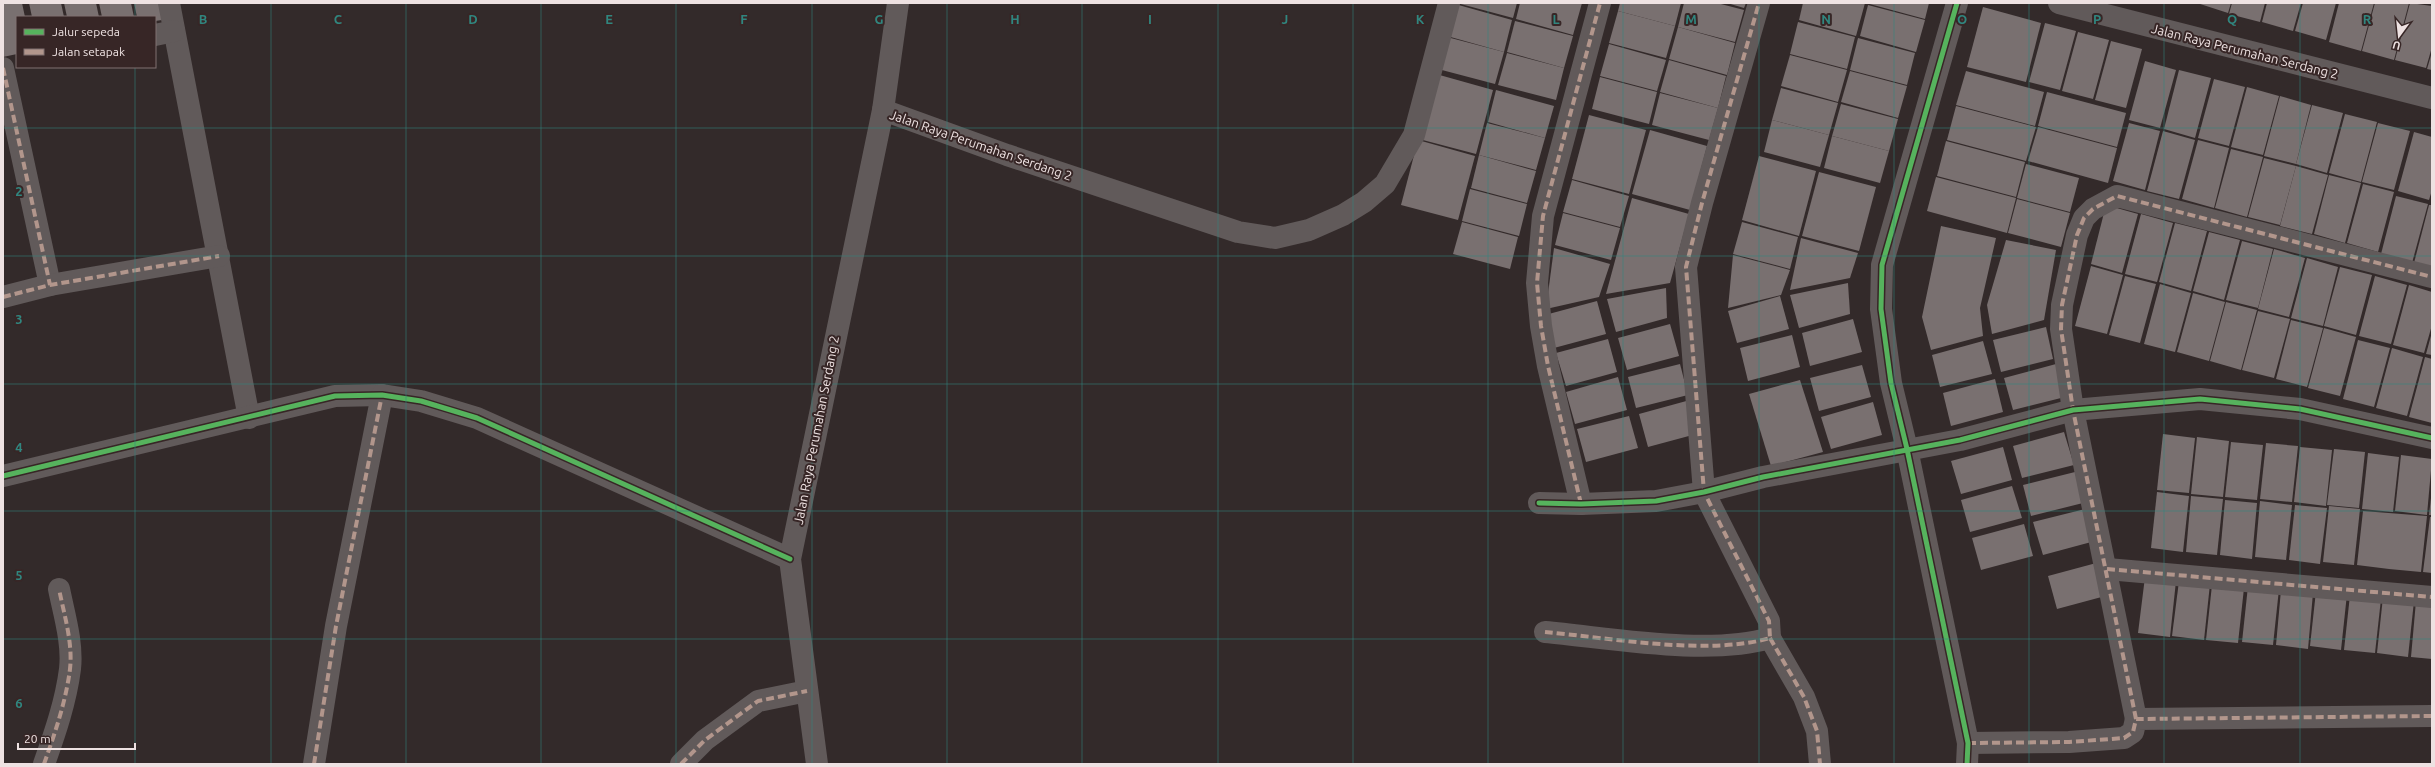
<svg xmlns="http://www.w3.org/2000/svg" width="2435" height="767" viewBox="0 0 2435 767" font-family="Ubuntu,sans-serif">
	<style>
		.building { fill: #797070 }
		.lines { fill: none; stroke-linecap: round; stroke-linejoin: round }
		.street { stroke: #615a5a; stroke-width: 22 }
		.quiet { stroke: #b2968c; stroke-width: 4; stroke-dasharray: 8 4; stroke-linecap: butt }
		.cycleway-casing { stroke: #372626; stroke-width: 8 }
		.cycleway { stroke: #56b35d; stroke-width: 5 }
		.grid { fill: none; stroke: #30867f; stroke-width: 1; stroke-opacity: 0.55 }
		.labels { text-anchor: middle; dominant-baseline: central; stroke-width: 4; stroke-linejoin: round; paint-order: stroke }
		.street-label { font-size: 13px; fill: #eee2e2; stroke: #372626 }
		.grid-label { font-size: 13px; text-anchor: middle; font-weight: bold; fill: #30867f; stroke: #372626; stroke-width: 4; stroke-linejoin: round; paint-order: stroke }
	</style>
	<rect width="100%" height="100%" fill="#332a2a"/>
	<g class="building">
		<polygon points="3,3 22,3 25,17 17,17 17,54 3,57"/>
		<polygon points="29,3 61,3 64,17 32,17"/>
		<polygon points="64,3 96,3 99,17 67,17"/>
		<polygon points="99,3 131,3 134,17 102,17"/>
		<polygon points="134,3 166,3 169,19 155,21 155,17 137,17"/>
		<polygon points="1457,3 1517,3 1513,18"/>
		<polygon points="1520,3 1582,3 1573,35 1516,19"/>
		<polygon points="1620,3 1681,3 1675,26 1618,11"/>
		<polygon points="1684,3 1717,3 1744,10 1735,42 1678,27"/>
		<polygon points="1727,3 1746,3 1744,8"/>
		<polygon points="1803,3 1865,3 1856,36 1799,20"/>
		<polygon points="1866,3 1929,3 1925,19"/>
		<polygon points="2197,3 2231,3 2228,13"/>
		<polygon points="2232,3 2265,3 2260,22 2229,14"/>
		<polygon points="2267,3 2301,3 2293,31 2262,22"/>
		<polygon points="2303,3 2336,3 2326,40 2295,31"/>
		<polygon points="2339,3 2374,3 2361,51 2329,42"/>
		<polygon points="2375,3 2409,3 2394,60 2362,51"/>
		<polygon points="2410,3 2432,6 2432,47 2426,68 2395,60"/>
		<polygon points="1455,4 1512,20 1504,52 1447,36"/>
		<polygon points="1868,5 1925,20 1916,52 1860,36"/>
		<polygon points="1983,7 2041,23 2026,82 1967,67"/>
		<polygon points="1618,11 1675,26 1666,58 1609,43"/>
		<polygon points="1515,21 1573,36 1564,68 1507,52"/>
		<polygon points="1798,22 1855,37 1847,69 1790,54"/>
		<polygon points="2045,23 2076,31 2060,90 2029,82"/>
		<polygon points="1678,27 1735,43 1727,75 1669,59"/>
		<polygon points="2078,32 2109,40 2093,99 2062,91"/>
		<polygon points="1447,37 1504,52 1495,84 1438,69"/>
		<polygon points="1858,38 1915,53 1907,85 1850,70"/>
		<polygon points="2111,41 2142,49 2126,108 2095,100"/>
		<polygon points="1609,44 1666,60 1657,91 1600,76"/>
		<polygon points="2432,52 2432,70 2427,69"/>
		<polygon points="1507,53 1564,68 1556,100 1498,85"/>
		<polygon points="1790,55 1847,70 1838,102 1781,86"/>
		<polygon points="1669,60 1726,76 1718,108 1660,92"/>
		<polygon points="2145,61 2176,70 2160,128 2129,120"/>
		<polygon points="2179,70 2211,78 2195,138 2164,129"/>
		<polygon points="1850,71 1907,86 1898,118 1841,102"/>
		<polygon points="1966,71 2044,92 2035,126 1956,105"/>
		<polygon points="1436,74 1493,90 1476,154 1419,139"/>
		<polygon points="1600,77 1657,92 1649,124 1592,109"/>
		<polygon points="2214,79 2245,87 2229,146 2198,138"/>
		<polygon points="2247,87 2279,96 2263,155 2231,147"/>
		<polygon points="1781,88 1838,103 1829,135 1772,120"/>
		<polygon points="1496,90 1554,106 1545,138 1488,122"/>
		<polygon points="2047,92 2126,113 2117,147 2038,126"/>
		<polygon points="1660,93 1718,108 1709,140 1652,125"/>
		<polygon points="2280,96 2311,105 2296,164 2264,156"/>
		<polygon points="1841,104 1898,119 1889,151 1832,136"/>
		<polygon points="2312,105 2343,113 2327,173 2296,164"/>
		<polygon points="1956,106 2036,127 2026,161 1947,140"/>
		<polygon points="2345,114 2377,122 2361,182 2329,173"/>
		<polygon points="1589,115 1646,130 1629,194 1572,179"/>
		<polygon points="1772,120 1829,135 1820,167 1764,152"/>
		<polygon points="1487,123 1545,138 1536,170 1479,155"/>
		<polygon points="2129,123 2160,131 2145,190 2113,181"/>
		<polygon points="2378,123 2410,131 2394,190 2362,182"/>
		<polygon points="2038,127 2117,148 2108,183 2028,161"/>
		<polygon points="1650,130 1707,146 1690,210 1632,194"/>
		<polygon points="2163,131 2195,140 2179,199 2147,191"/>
		<polygon points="2414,132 2432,137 2432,190 2429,200 2398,191"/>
		<polygon points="1832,136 1889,151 1880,183 1824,168"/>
		<polygon points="1418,140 1475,156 1458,220 1401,205"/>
		<polygon points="2198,140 2229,148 2214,208 2182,199"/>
		<polygon points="1946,141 2025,162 2016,197 1937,176"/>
		<polygon points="2231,149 2263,157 2247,217 2215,208"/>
		<polygon points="1479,155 1536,171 1527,203 1471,188"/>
		<polygon points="1759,156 1816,171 1799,236 1742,220"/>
		<polygon points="2264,158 2296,166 2280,225 2248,217"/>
		<polygon points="2026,164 2079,178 2070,212 2017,198"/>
		<polygon points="2296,166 2328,175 2312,234 2280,226"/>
		<polygon points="1819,172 1876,187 1859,251 1802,236"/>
		<polygon points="2329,175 2361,183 2345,243 2314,234"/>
		<polygon points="1936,177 2016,198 2007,233 1927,211"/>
		<polygon points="1572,180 1629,196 1620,227 1563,212"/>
		<polygon points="2363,184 2394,192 2378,252 2347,243"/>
		<polygon points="1470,189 1527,204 1519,236 1462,221"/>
		<polygon points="2396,196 2428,204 2412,263 2381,254"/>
		<polygon points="1632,198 1689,214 1670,283 1606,294"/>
		<polygon points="2017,199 2070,213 2061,247 2008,233"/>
		<polygon points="2106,205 2138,214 2122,273 2091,264"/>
		<polygon points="2429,205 2432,205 2432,268 2414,263"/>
		<polygon points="1563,213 1620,228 1611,260 1555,245"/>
		<polygon points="2141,214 2173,223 2157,282 2125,274"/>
		<polygon points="1462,222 1518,237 1510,269 1453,254"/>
		<polygon points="1742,222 1798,237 1790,269 1733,254"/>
		<polygon points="2175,223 2207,231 2191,291 2159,282"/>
		<polygon points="1941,226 1996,238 1980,308 1983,336 1931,350 1922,317"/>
		<polygon points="2209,232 2240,240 2224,300 2193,291"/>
		<polygon points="1801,238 1858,253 1850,278 1790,290"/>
		<polygon points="2006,240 2056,250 2044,320 1992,334 1987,305"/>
		<polygon points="2242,241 2273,249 2258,308 2226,300"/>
		<polygon points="1554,248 1610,264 1599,297 1546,309"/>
		<polygon points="2274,249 2305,258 2289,317 2258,309"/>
		<polygon points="1733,255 1790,270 1781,295 1728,308"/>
		<polygon points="2307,258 2338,267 2323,326 2291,318"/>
		<polygon points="2091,266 2123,275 2107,334 2075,326"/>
		<polygon points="2340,267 2372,275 2356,335 2324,326"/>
		<polygon points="2125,276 2156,284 2140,343 2109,335"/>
		<polygon points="2375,276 2407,285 2391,344 2359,336"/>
		<polygon points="1848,283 1850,314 1799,328 1790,295"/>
		<polygon points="2160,284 2191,293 2175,352 2144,344"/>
		<polygon points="2409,285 2432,292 2432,325 2424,353 2393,345"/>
		<polygon points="1666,288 1667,318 1616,332 1607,299"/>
		<polygon points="2193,293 2225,302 2209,361 2177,352"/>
		<polygon points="1780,296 1789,329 1737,343 1728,311"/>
		<polygon points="1597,301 1606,334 1554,348 1545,315"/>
		<polygon points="2226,302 2257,310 2241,370 2210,361"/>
		<polygon points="2258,311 2290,319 2274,378 2242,370"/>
		<polygon points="1853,319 1862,352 1810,366 1802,333"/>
		<polygon points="2291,320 2323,328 2307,387 2276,379"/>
		<polygon points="1670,324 1679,356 1627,370 1618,338"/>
		<polygon points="2046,327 2053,359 2001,372 1993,340"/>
		<polygon points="2324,328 2356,337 2340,396 2308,388"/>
		<polygon points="2432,332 2432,355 2426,354"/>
		<polygon points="1792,335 1800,367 1748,381 1740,348"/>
		<polygon points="1608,339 1617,372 1566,386 1556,353"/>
		<polygon points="2358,340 2390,348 2374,407 2343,399"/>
		<polygon points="1983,341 1992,374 1940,387 1932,355"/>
		<polygon points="2392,348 2423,357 2407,416 2376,408"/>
		<polygon points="2425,357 2432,359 2432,423 2409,417"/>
		<polygon points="1680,364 1688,395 1636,408 1628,377"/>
		<polygon points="2056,364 2065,397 2013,410 2004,378"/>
		<polygon points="1862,365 1871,397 1819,411 1810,378"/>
		<polygon points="1618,377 1627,410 1575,424 1566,392"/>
		<polygon points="1995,379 2003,412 1951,426 1943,393"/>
		<polygon points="1800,380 1823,452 1771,466 1749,394"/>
		<polygon points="1690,400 1700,433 1648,447 1639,414"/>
		<polygon points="1873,402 1882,435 1831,449 1821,417"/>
		<polygon points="1629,416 1638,448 1586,462 1577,429"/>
		<polygon points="2064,432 2074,465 2022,478 2013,446"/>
		<polygon points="2163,434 2195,438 2189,493 2157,490"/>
		<polygon points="2197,437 2229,441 2223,497 2191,494"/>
		<polygon points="2231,442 2263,445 2257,500 2225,497"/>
		<polygon points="2266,443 2298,446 2292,502 2260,499"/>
		<polygon points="2003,447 2012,480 1961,494 1951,461"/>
		<polygon points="2300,447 2332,450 2326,506 2294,502"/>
		<polygon points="2334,449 2365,452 2359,508 2327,505"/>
		<polygon points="2368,453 2399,457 2393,512 2362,509"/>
		<polygon points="2401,455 2432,459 2427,515 2395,511"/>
		<polygon points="2075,472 2083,503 2031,516 2023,485"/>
		<polygon points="2012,486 2022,518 1970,532 1961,500"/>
		<polygon points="2157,492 2189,496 2183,552 2151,548"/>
		<polygon points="2191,496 2223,499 2217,555 2186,552"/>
		<polygon points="2431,498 2432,498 2432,515 2429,515"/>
		<polygon points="2225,500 2257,503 2252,559 2220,555"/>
		<polygon points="2260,501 2292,505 2286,560 2255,557"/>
		<polygon points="2295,505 2327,508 2320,564 2289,560"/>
		<polygon points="2329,506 2360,509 2354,565 2323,562"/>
		<polygon points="2085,509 2095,541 2043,555 2033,522"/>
		<polygon points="2363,511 2427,516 2421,572 2389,569 2391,550 2389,569 2357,565"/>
		<polygon points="2430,517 2432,517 2432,573 2423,572"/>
		<polygon points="2024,524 2033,556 1981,570 1972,538"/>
		<polygon points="2100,562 2109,595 2057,609 2048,576"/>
		<polygon points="2145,577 2176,581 2170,637 2138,633"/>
		<polygon points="2179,581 2210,584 2204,640 2172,636"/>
		<polygon points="2212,585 2244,588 2238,643 2206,640"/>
		<polygon points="2248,586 2279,589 2273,645 2242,642"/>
		<polygon points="2281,590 2313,593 2308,649 2276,645"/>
		<polygon points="2316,591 2347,594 2341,650 2310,646"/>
		<polygon points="2350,595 2381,599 2375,653 2344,650"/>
		<polygon points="2383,597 2414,601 2408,657 2377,653"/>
		<polygon points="2416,601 2432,603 2432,659 2411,657"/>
	</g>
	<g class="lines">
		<g class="street">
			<polyline points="169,3 249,418"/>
			<polyline points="1957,3 1882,265 1881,309 1891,383 1907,449 1968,743 1967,764"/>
			<polyline points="2059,3 2432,98"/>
			<polyline points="155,35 174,31"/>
			<polyline points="3,68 50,285"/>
			<polyline points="883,110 1007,155 1238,232 1275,238 1309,230 1343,215 1364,202 1385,184 1414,135 1449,3"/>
			<polyline points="3,297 50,285 219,256"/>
			<polyline points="3,476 335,396 382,395 421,401 477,418 790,559"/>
			<polyline points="1539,503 1581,504 1656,501 1704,492 1763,477 1960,440 2073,410 2200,399 2300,409 2432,438"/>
			<polyline points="1581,504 1548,366 1541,326 1537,283 1543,216 1600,3"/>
			<polyline points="2107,569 2432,597"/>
			<path d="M1545,632C1611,638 1708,656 1770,638L1769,621L1704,492L1686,267L1702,203L1759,3"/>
			<polyline points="1770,638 1804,697 1817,731 1820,764"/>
			<polyline points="2136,719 2073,410 2061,329 2062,305 2077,235 2084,218 2093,209 2117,196 2432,277"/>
			<polyline points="1968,743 2069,742 2124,738 2133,732 2136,719 2432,716"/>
			<path d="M44,764C55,733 66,701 70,669C73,643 64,614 59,589"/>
			<polyline points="314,764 336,626 382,395"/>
			<polyline points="681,764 705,740 758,701 807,691"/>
			<polyline points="817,764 790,559 883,110 898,3"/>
		</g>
		<g class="quiet">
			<polyline points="3,68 50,285"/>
			<polyline points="3,297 50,285 219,256"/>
			<polyline points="1581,504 1548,366 1541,326 1537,283 1543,216 1600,3"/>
			<polyline points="2107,569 2432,597"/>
			<path d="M1545,632C1611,638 1708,656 1770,638L1769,621L1704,492L1686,267L1702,203L1759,3"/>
			<polyline points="1770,638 1804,697 1817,731 1820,764"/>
			<polyline points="2136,719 2073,410 2061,329 2062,305 2077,235 2084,218 2093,209 2117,196 2432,277"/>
			<polyline points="1968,743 2069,742 2124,738 2133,732 2136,719 2432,716"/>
			<path d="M44,764C55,733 66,701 70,669C73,643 64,614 59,589"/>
			<polyline points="314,764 336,626 382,395"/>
			<polyline points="681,764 705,740 758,701 807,691"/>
		</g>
		<defs>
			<g id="cycleway">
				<polyline points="1957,3 1882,265 1881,309 1891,383 1907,449 1968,743 1967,764"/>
				<polyline points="3,476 335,396 382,395 421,401 477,418 790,559"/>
				<polyline points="1539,503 1581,504 1656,501 1704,492 1763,477 1960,440 2073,410 2200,399 2300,409 2432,438"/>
			</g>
		</defs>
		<use href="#cycleway" class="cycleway-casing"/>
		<use href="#cycleway" class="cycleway"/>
	</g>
	<path class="grid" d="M135,3V17M271,3V764M406,3V764M541,3V764M676,3V764M812,3V764M947,3V764M1082,3V764M1218,3V764M1353,3V764M1488,3V764M1623,3V764M1759,3V764M1894,3V764M2029,3V764M2164,3V764M2300,3V764M135,67V764M3,128H2432M3,256H2432M3,384H2432M3,511H2432M3,639H2432"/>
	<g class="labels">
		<g class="street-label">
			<text transform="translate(2245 51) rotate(14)">Jalan Raya Perumahan Serdang 2</text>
			<text transform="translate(981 145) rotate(19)">Jalan Raya Perumahan Serdang 2</text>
			<text transform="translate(816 430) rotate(-79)">Jalan Raya Perumahan Serdang 2</text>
		</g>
	</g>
	<g class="grid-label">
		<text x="203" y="24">B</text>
		<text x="338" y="24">C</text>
		<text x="473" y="24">D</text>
		<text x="609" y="24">E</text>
		<text x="744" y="24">F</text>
		<text x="879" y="24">G</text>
		<text x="1015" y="24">H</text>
		<text x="1150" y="24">I</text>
		<text x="1285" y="24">J</text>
		<text x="1420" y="24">K</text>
		<text x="1556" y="24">L</text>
		<text x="1691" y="24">M</text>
		<text x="1826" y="24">N</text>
		<text x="1962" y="24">O</text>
		<text x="2097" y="24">P</text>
		<text x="2232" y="24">Q</text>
		<text x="2367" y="24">R</text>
		<text x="19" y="196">2</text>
		<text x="19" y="324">3</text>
		<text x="19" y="452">4</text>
		<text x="19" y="580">5</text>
		<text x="19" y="708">6</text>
	</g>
	<rect width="2435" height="767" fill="none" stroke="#eee2e2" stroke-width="8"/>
	<rect x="16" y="16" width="140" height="52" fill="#372626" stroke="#807171"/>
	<rect x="24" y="29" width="20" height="6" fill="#56b35d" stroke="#807171"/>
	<text x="52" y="36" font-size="12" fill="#eee2e2">Jalur sepeda</text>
	<rect x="24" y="49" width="20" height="6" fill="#b2968c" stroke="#807171"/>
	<text x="52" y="56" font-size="12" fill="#eee2e2">Jalan setapak</text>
	<g transform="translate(2399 36) rotate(195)" stroke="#372626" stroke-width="3" paint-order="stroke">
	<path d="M0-3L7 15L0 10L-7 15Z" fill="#eee2e2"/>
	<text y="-6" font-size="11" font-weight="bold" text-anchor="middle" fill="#eee2e2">U</text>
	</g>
	<path d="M18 743v6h117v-6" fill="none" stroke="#eee2e2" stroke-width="2"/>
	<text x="24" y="743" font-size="12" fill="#eee2e2" stroke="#372626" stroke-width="3" paint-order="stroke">20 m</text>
</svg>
